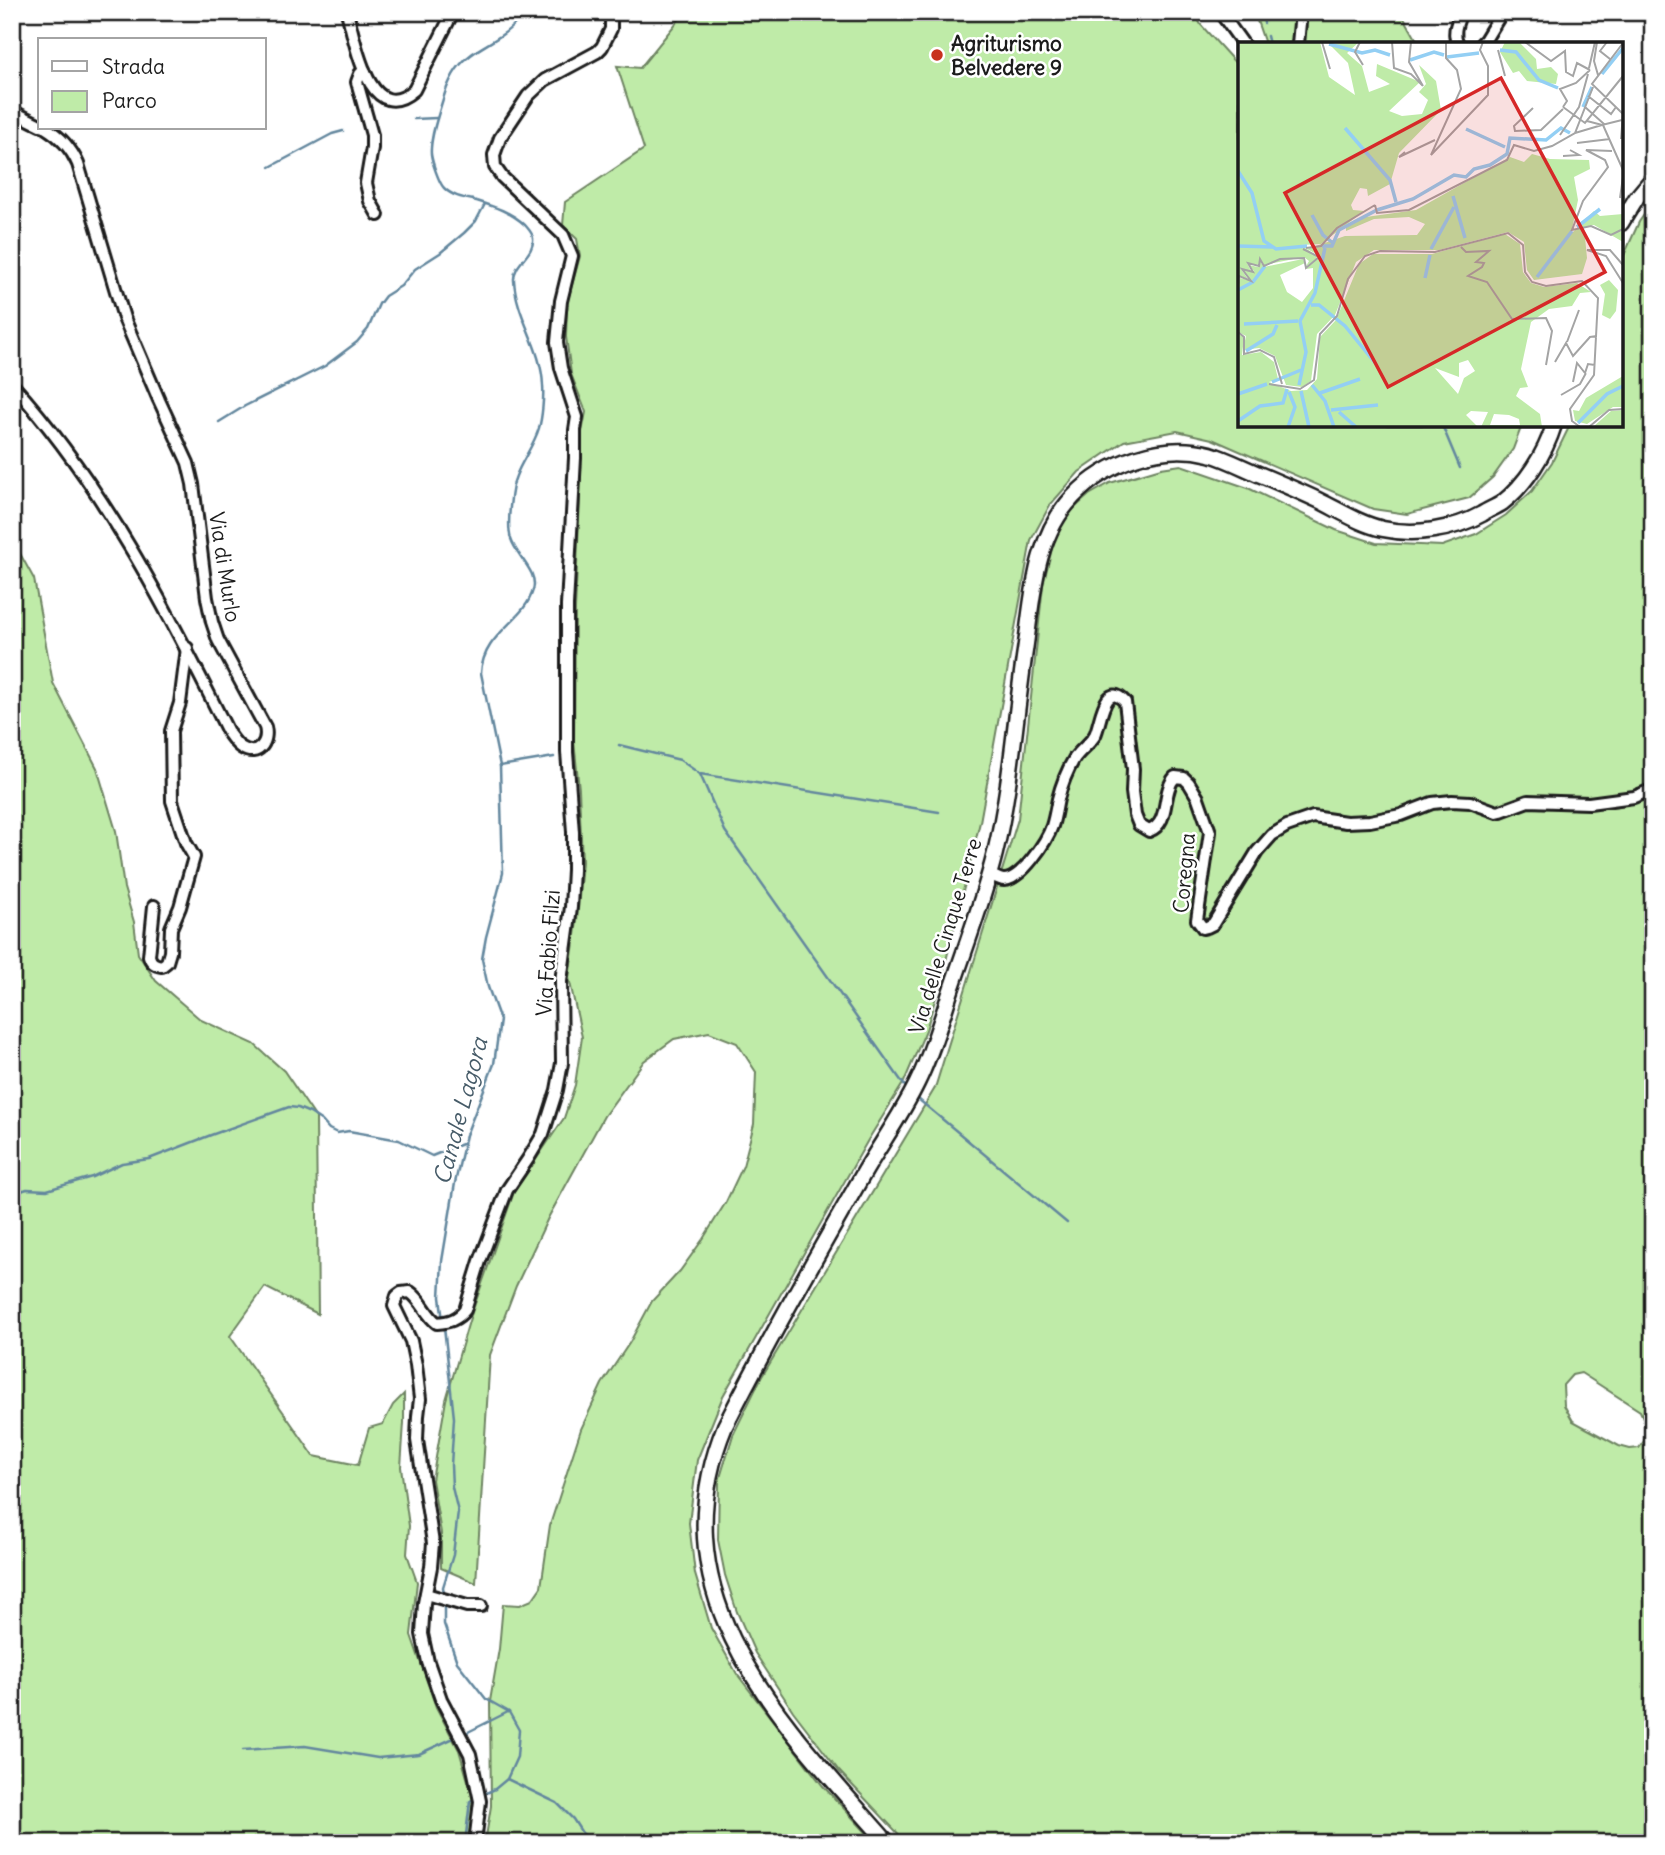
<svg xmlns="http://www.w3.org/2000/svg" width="1665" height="1855" viewBox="0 0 1665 1855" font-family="Delius,sans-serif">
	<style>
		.green { fill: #bfeba8; stroke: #6e8462; stroke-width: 2; fill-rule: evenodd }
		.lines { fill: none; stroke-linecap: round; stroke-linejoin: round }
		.stream { stroke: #63879e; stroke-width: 2.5 }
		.minor-casing { stroke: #1c1c1c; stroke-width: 16 }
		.major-casing { stroke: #1c1c1c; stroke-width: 19 }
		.minor { stroke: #fff; stroke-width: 10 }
		.major { stroke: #fff; stroke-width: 14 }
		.poi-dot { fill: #c8321e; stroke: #fff; stroke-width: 2.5 }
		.labels { text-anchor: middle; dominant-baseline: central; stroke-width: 5; stroke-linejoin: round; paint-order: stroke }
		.poi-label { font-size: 21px; font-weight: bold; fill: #1c1c1c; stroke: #fff; text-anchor: start }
		.street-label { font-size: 21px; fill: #1c1c1c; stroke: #fff }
		.water-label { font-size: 23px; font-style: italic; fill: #465b68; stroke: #fff }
		.inset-river { fill: none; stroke: #93cff4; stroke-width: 3.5 }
		.inset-road { fill: none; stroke: #a4a4a4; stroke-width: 2 }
		.view { fill: #d62828; fill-opacity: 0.15; stroke: #d62828; stroke-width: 3.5 }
		.inset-edge { fill: none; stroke: #1c1c1c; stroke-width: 3.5 }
	</style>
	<rect width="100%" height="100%" fill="#fff"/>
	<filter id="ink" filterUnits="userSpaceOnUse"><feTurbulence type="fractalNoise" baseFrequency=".0143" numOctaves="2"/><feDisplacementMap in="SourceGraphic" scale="14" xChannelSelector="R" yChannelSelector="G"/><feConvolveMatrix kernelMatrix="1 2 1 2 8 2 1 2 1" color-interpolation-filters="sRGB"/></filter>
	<g filter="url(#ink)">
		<g class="green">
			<polygon points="685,12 1194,12 1201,25 1240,68 1240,425 1522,425 1513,449 1493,477 1469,498 1407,514 1373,509 1212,439 1177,431 1124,441 1079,472 1050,505 1031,540 980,822 943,973 926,1030 904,1082 868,1140 723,1396 697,1460 689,1523 695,1574 711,1628 737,1674 823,1786 876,1843 485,1843 491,1806 490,1701 499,1649 503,1604 520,1605 532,1600 541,1587 550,1525 581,1429 602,1384 630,1342 652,1301 680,1271 703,1239 726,1202 743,1166 754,1124 756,1072 737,1043 709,1032 674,1039 644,1061 604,1116 548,1218 516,1286 490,1355 476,1583 441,1568 441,1533 432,1480 446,1400 469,1321 514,1192 564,1118 575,1085 582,1037 569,978 577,921 582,862 579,789 574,741 575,610 581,475 581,437 586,412 571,374 566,337 567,303 580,256 577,239 563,225 565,202 644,149 617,66 640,68"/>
			<polygon points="1254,12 1401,12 1419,44 1265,44"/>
			<path d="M1653,202V1843H907L839,1771L793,1711L755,1653L737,1612L725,1575L718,1540L719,1481L733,1435L761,1378L935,1088L1018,819L1043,585L1056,532L1069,513L1089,495L1110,483L1161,468L1181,465L1248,488L1336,530L1376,543L1442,546L1476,534L1506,515L1532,491L1552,462L1570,425H1621V262L1639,222ZM1581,1373L1640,1411L1648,1428L1644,1441L1639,1448L1630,1449L1619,1446L1573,1421L1564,1405L1563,1385L1572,1375Z"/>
			<polygon points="12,539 34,579 53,683 97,768 116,831 124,888 134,922 138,954 156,981 201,1020 254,1044 284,1071 316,1118 318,1314 265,1287 230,1336 314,1456 358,1465 369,1428 383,1424 393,1405 404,1394 404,1423 401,1467 409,1526 407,1554 417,1582 411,1635 436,1707 459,1750 473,1798 472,1815 468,1843 12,1843"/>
		</g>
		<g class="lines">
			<g class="stream">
				<polyline points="1262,12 1264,23"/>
				<polyline points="1267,36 1269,44"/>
				<polyline points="414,119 437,118"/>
				<polyline points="270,167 332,134 343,131"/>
				<polyline points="219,422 245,406 325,366 357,342 368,329 379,304 385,296 401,286 415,269 440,253 464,233 476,221 485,204"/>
				<polyline points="1442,425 1460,468"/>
				<polyline points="619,745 680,760 700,774 939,812"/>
				<polyline points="500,766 554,757"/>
				<polyline points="700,774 725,831 907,1089"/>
				<polyline points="918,1099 1067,1223"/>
				<polyline points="12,1194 27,1189 47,1190 92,1177 122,1163 149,1159 211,1135 289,1107 298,1108 310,1113 322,1121 329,1129 337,1133 349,1131 399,1140 432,1156 464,1143"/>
				<path d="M443,1321L440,1297L442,1261L455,1183L466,1135L494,1064L500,1020L488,987L482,959L486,937L503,873L500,766L481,673C483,633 524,622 533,590C539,572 516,556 511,539C508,530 509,517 510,507C511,497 512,485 516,476C522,460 534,445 539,428C542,418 544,397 543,386C542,348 516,317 514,280C513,263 535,255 533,238C532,232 529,230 525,225C510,211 492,206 473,200C463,198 452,196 444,188C439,183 432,162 431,154C430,141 435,125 439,112C444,95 449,78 460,65C471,51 490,44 503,34C512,28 519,20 526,12"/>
				<polyline points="444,1594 443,1587 453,1555 458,1512 452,1487 451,1465 454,1418 444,1327"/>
				<polyline points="444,1604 444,1624 457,1662 486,1699 509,1712 519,1730 517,1757 507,1779 495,1789 482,1795"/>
				<polyline points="464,1734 508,1712"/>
				<polyline points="243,1750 305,1746 378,1758 419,1754 458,1736"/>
				<polyline points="507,1779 557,1803 573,1819 582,1833 594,1843"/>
				<polyline points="465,1843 470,1801 476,1798"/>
			</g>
			<defs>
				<g id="minor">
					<path d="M347,12C355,40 369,129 414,90L453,12"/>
					<polyline points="1220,12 1243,44"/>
					<polyline points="1298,44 1301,12"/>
					<path d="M1458,44C1452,33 1457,23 1461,12"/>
					<polyline points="1481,44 1485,40 1502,12"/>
					<polyline points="364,70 360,74 357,82 372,135 372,148 366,183 370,201 378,215"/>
					<polyline points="12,111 40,125"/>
					<path d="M12,384C105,487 168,611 229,734C233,739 236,745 242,748C258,758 269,742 265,727L218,640L212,622L207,598L193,484L188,463L159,400L124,318L78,164C71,148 61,137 46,128"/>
					<path d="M989,874C994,876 999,880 1004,880C1021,880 1047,841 1052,826C1055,817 1056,808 1058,799C1061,787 1067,771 1074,759C1080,750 1090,744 1095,735C1101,723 1104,679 1125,702L1133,769L1132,792L1135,815L1139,825L1149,831C1171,823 1161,792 1175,777L1184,778L1189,783L1198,798L1210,832L1197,920L1203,928L1207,927L1213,924L1257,852L1272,835L1287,826L1313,817L1346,822L1370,821L1401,815L1432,803L1452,801L1470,802L1497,812L1501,811L1528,801L1589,803L1634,797L1653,789"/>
					<path d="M154,906L149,956C151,963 155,965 162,966L167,962L170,952L171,928L180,907L194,857L186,843L172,801L171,731L180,703L187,648"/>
					<polyline points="426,1594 467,1606 481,1606"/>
					<path d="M475,1843L480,1801L470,1754L441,1699L428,1662L422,1634L424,1603L431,1567L433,1543L417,1440L418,1416L420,1399L416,1365L411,1341L394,1306L397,1296L401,1293L410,1292C422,1300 426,1315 437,1323C449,1322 457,1320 465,1310L480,1261L507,1190L528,1159L543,1134L557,1090L562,1063L561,981L571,907L573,870V832L567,752V606L575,458V430L577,417L561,368L557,342L561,301L572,256L563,235L502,177L495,167L494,155L500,138L528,96L545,80L597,52L602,47L611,29V12"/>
				</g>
				<g id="major">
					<polyline points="1621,223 1637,197 1653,178"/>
					<path d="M888,1843C783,1723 654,1599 725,1426C769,1339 817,1255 865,1171C882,1142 902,1114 917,1083C932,1053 941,1020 952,987C967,943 984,898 995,853C1011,787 1015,718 1025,651C1033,597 1034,538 1073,497C1107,461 1162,442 1210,454C1227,459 1244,468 1261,475C1280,483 1299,491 1318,500C1339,510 1360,524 1383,529C1415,536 1453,530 1482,514C1488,510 1496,507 1502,503C1526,484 1545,454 1554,425"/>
				</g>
			</defs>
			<use href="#minor" class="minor-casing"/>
			<use href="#major" class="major-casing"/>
			<use href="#minor" class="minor"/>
			<use href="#major" class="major"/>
		</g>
	</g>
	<circle class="poi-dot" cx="937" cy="55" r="7"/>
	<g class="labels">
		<g class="poi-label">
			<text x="951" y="43">Agriturismo<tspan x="951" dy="24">Belvedere 9</tspan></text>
		</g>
		<g class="street-label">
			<text transform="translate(225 567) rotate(81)">Via di Murlo</text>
			<text transform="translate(1184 873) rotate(-85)">Coregna</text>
			<text transform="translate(945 936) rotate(-73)">Via delle Cinque Terre</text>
			<text transform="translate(548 953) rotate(-86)">Via Fabio Filzi</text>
		</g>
		<g class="water-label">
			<text transform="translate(460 1111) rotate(-75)">Canale Lagora</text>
		</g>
	</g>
	<g transform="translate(1238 42)">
		<rect width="385" height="385" fill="#fff"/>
		<path d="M2,0H82L91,35L117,53L110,21L91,2L121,0L109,11L124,24L131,50L152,42L138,34L139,22L182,40L151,69L164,74L184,72L190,58L181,50L188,42L181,23L198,39L203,68L161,111L152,142L130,154L129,147L122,146L113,163L115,168L126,169L83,202L63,203L80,215L67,226L71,219L66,215L26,223L22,216L21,223L9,221L13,229L3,227L10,237L0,233ZM267,0H281L298,17L299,27L313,25L320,32L318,42L289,39L281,29L275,31L262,10ZM294,112L312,117L351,118L352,127L336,135L340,158L333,192L356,169L362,174L385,172V200L356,183L346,185L349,216L344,232L296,238L289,228L286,200L270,190L201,208H136L118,220L97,273L79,292L73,339L64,345L48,343L37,314L21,306L5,308L8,294L0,290V244L2,236L14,239L5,229H16L11,223L20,225L22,219L26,225L65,217L67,221L42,233L49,250L64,260L75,246V226L68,227L82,214L69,207L107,194L179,193L187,182L171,175L136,177L108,189V184L128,175L178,168L272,115L286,120ZM267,192L282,202L285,230L293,241L306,245L339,241L353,250L342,251L334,264L311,267L293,280L283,327L290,345L282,346L278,354L302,372L304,385H243L250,370L233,369L228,373L240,385H0V291L6,296L4,313L23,310L36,320L40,337L31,340L53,349L69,348L79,337L82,295L98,278L121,222L135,212H194ZM230,318L237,329L226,336L220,352L197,326L221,335V321ZM271,373L281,377L282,383H252L256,372ZM371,238L380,248L378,269L372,277L364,273L367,252L362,243ZM385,334V365H375L349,382L337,379L335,368L341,369L348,356ZM385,368V385H355L373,369Z" fill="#bfeba8" fill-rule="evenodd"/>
		<path class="inset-river" d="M91,2L124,11L137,8L152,13M262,8L278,10L301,38L320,46M209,15L241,11M172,18L196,10L206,13M364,32L385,6M345,65L354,45M107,86L152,138L158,160M228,87L267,105M0,129L14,151L26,199L38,207L69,204M215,154L227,196M74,173L85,193L95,201M339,185L362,167M0,204L35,205M84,204H94L101,188L139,168L175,157L216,133L228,135L236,127L252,123L269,112L272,96L308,98L323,86L332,91M193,207L216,165M299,235L334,189M187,236L192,213M0,248L15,240L27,224M73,263H81L107,284L138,322M6,282L60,279M8,309L35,292L39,283M34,340L63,328M61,343L68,310L62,279L77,251L87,206M74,343L87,359L96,385M63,349L71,385M82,351L122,337M0,352L29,342M93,368L140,363M101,370L118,385M0,379L22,364L45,361L49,347M340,381L369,352L385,344M50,385L57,365L51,350"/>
		<path class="inset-road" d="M84,0L92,27M122,0L117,10L125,23M154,0L156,26L173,32L185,44M173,0L171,20L185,44M208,0V16L219,28L223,47L193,113L250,53V24L242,8L245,0M287,0L313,19L327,9L328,30L335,34L339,21L352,28M359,0L356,19L360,33M369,0L362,9L372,17M260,8L267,34M351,26L357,0M350,54L373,72L378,65M325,65L347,81L385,34M325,65L329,59L322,47L338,41L352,28M347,65L366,82M295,66L276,84L277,89L303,88L325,67M349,79L364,83L384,78M365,83L385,128M337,91L364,83M322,93L341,65L350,32M383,97L385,72L354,42L385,1M339,101L372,97M374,109L348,108L367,118L370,125L345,159L334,188L353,184L373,193L385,187M167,110L161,115L197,98M325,114L341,113L332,108M382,156L385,135M137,163L139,171L171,168L269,118L276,103L296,109L314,104L337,91L355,45M223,205L228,210L251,209L238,220L246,221L244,225L230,234L249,240L274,277L308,276L314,289L308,323M68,206L83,204L99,186L137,163M385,223L372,208H349L368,214L385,241M0,243L1,234L13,239L4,227L15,230L10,221L21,224L22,217L26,224L42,217L66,216L68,226L81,215L65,207M0,290L6,295V312L22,308L36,315L44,342M329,300L341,268M317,320L328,301L335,314L352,295L359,294M335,340L339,321L347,331L350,322L357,323M31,342L62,347L76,338L82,292L99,274L110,237L127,214L142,209L197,210L270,191L285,203L287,230L294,240L308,244L344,239L360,256L356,333L332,367L334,379L342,385M323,353L342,342L348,331M351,385L371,368L385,367"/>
		<path class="view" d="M263,36L367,230L150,345L47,151Z"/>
		<rect width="385" height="385" class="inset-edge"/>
	</g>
	<rect width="1665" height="1855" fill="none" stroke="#fff" stroke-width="42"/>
	<rect x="21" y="21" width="1623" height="1813" fill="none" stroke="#1c1c1c" stroke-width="2.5" filter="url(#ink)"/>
	<rect x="38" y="38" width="228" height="91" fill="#ffffff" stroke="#a4a4a4" stroke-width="2"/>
	<rect x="52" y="61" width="35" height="10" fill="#ffffff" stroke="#a4a4a4" stroke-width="2"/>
	<text x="102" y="74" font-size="21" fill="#1c1c1c">Strada</text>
	<rect x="52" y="91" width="35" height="21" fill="#bfeba8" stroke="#a4a4a4" stroke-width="2"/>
	<text x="102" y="108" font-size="21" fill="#1c1c1c">Parco</text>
</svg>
